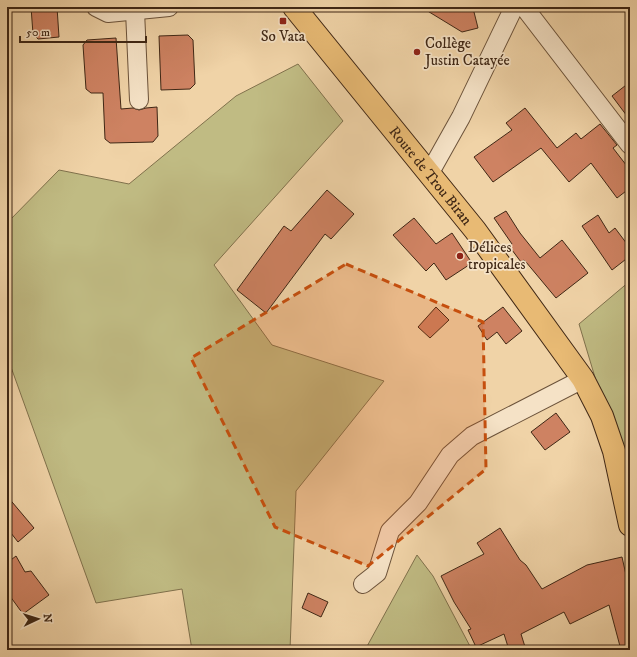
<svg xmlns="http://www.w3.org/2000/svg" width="637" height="657" viewBox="0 0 637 657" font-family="'IM FELL DW Pica',serif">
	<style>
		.green { fill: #c0bb83; stroke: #80714c }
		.building { fill: #ce8262; stroke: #3f2715 }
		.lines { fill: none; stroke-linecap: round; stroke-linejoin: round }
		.minor-casing { stroke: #6b523a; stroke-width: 20 }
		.major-casing { stroke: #3f2715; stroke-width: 24 }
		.minor { stroke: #f5e2c6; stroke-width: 18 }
		.major { stroke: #e8ba74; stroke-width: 22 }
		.marked { fill: #c64f0e; fill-opacity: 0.2; stroke: #c64f0e; stroke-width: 3; stroke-dasharray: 8 5; stroke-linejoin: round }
		.poi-dot { fill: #8f2418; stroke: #f5e2c6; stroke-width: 1.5 }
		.labels { text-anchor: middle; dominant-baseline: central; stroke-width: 3.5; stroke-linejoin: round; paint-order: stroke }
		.poi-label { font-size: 15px; fill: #3f2715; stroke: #f5e2c6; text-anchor: start }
		.street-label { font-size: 15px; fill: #3f2715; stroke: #f5e2c6 }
	</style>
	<rect width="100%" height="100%" fill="#f0d3a7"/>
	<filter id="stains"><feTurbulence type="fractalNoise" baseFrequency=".005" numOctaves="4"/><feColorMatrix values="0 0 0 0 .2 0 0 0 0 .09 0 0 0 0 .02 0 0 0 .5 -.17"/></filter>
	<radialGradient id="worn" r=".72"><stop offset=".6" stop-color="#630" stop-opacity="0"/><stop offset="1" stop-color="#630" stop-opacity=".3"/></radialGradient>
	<g class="green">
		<polygon points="298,64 343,121 214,265 272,345 384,381 296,491 290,650 192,650 182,589 96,603 7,356 7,223 59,170 129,184 236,96"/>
		<polygon points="630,281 630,494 579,324"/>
		<polygon points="417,555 433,576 472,650 365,650"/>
	</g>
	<g class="building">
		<polygon points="31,7 57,7 59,37 38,39 33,34"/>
		<polygon points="421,7 467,7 474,12 478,28 462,32"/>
		<polygon points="188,35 193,40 195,84 190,89 161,90 159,36"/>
		<polygon points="116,38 121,109 133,108 139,110 146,108 157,107 158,136 153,142 110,143 105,139 103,93 91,93 86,89 83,45 87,40"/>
		<polygon points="630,82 630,120 612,96"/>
		<polygon points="525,108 557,148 576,133 581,139 600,124 617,145 613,148 630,170 630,188 617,198 591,163 569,182 541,148 493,182 474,157 512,130 506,123"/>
		<polygon points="327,190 354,214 331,239 325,234 266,313 237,290 284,226 291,231"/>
		<polygon points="506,211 520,233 540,258 562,240 588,273 556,298 526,262 524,260 521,262 509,246 512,244 494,218"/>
		<polygon points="598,215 609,233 615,228 630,248 630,256 612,270 582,226"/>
		<polygon points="414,218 436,244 452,233 472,263 446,280 434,263 426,271 393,235"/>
		<polygon points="436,307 449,320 430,338 418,327"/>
		<polygon points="503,307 522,331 506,344 497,332 487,340 478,326"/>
		<polygon points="556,413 570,432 545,450 531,432"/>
		<polygon points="7,496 34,528 18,542 7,528"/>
		<polygon points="500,528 520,560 526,565 542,589 587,565 622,557 630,593 630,650 621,650 609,605 570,624 564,612 521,634 526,650 509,650 504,634 476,647 468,630 471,629 454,602 441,576 484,554 477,543"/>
		<polygon points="16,556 25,572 31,571 49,595 23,614 7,592 7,563"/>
		<polygon points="308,593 328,602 321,617 302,608"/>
	</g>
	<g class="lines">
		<defs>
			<g id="minor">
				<polyline points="96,7 108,13 169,7"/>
				<polyline points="524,7 630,145"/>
				<polyline points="135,11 139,100"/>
				<polyline points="429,174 461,117 514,7"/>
				<polyline points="363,584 377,573 390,531 418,503 450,455 472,436 583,379"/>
			</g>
			<g id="major">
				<path id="s1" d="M294,7L475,230L583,379L602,416L614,451L630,525"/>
			</g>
		</defs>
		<use href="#minor" class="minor-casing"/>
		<use href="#major" class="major-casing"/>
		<use href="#minor" class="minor"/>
		<use href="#major" class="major"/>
	</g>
	<path class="marked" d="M346,264L483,322L486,469L368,566L275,527L191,358Z"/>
	<g class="poi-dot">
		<rect x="279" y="17" width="8" height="8" rx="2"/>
		<circle cx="417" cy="52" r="4"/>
		<circle cx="460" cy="256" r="4"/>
	</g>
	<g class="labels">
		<g class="poi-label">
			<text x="283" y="36" text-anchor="middle">So Vata</text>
			<text x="425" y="43">Collège<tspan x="425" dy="17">Justin Catayée</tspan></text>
			<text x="468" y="247">Délices<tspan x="468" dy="17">tropicales</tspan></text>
		</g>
		<g class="street-label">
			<text stroke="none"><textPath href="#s1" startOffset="217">Route de Trou Biran</textPath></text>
		</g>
	</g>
	<rect width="637" height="657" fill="none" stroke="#f0d3a7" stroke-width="24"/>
	<rect x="8" y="8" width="621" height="641" fill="none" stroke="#3f2715" stroke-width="2"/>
	<rect x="12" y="12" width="613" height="633" fill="none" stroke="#3f2715"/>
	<g transform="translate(38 619) rotate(86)" stroke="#f5e2c6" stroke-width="3" paint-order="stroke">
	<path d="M0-3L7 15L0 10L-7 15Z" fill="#3f2715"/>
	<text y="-6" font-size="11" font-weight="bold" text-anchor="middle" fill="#3f2715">N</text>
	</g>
	<path d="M20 36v6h126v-6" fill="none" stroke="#3f2715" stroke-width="2"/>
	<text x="26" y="36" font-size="12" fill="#3f2715" stroke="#f5e2c6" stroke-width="3" paint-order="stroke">50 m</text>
	<rect width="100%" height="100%" filter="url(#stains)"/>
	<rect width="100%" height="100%" fill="url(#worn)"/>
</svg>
